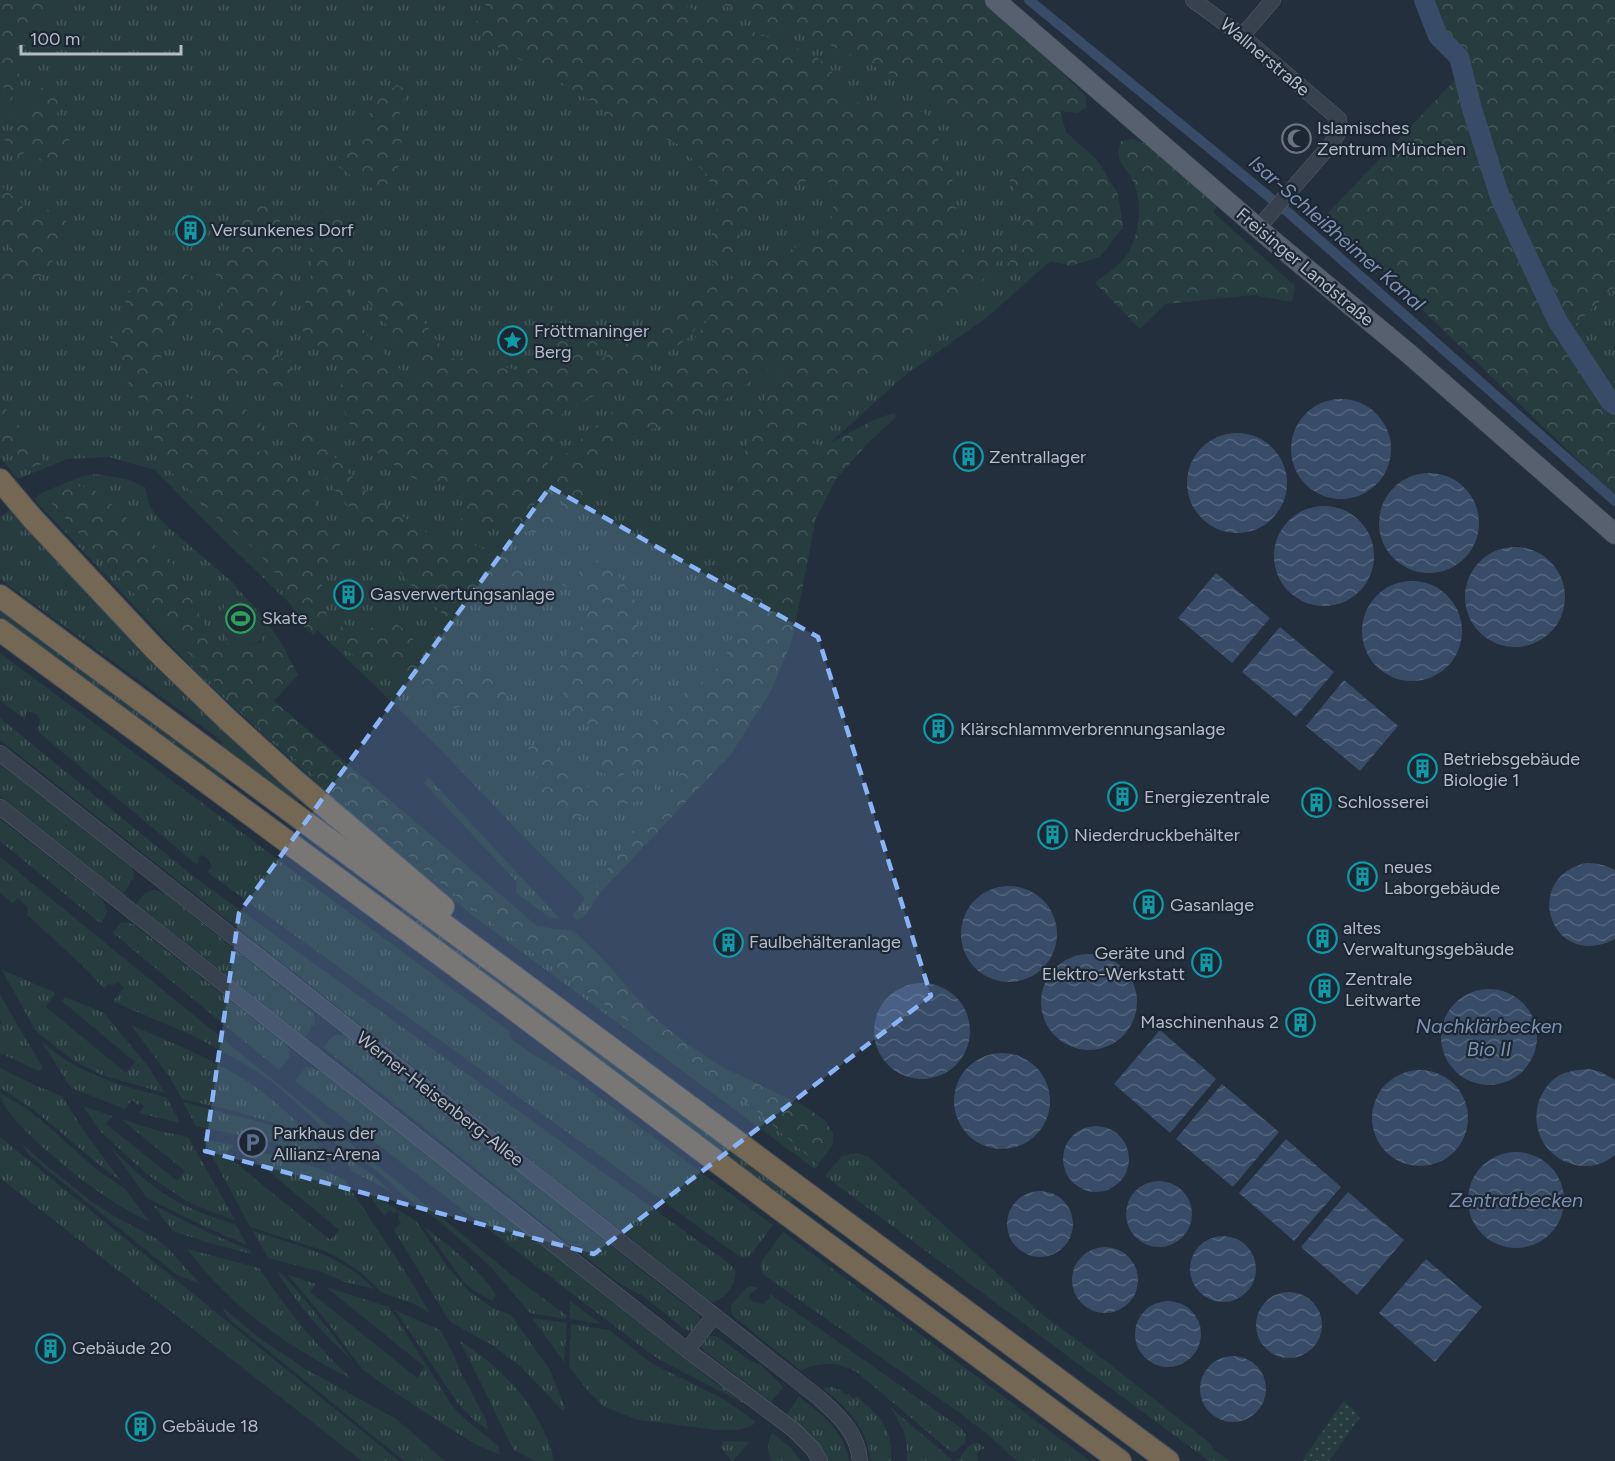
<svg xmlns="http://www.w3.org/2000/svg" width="1615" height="1461" viewBox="0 0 1615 1461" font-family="Figtree,sans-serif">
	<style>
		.grass { fill: url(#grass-tufts) }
		.forest { fill: url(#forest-crowns) }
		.garden { fill: url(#garden-dots) }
		.pitch { fill: #263c3f }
		.water { fill: url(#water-waves) }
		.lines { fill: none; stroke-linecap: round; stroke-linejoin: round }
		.canal { stroke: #394c67; stroke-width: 10 }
		.river { stroke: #394c67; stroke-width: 20 }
		.minor-casing { stroke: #565f6c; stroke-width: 16 }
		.major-casing { stroke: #414a57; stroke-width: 21 }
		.highway-casing { stroke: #434c59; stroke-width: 24 }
		.minor { stroke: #38414e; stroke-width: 15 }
		.major { stroke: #56606e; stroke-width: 20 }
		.highway { stroke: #746855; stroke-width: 22 }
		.marked { fill: #8ab4f8; fill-opacity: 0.2; stroke: #8ab4f8; stroke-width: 4.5; stroke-dasharray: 12 8; stroke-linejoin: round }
		.labels { text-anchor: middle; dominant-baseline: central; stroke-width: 4.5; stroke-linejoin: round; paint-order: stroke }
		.street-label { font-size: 18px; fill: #b4bcc9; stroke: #1d2633 }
		.poi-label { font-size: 18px; fill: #b4bcc9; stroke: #1d2633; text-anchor: start }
		.water-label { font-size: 20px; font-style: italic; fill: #7c92b1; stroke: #1d2633 }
	</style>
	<defs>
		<pattern id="grass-tufts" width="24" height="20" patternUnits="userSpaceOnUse" patternTransform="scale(1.5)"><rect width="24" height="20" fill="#263c3f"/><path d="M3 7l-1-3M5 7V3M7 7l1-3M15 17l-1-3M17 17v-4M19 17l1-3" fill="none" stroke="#435659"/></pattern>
		<pattern id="forest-crowns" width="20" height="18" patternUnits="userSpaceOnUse" patternTransform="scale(1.5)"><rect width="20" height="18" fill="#263c3f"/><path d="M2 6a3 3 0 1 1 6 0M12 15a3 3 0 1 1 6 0" fill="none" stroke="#435659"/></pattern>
		<pattern id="garden-dots" width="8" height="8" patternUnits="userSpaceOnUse" patternTransform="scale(1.5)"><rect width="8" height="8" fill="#263c3f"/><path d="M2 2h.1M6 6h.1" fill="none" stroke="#435659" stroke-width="1.8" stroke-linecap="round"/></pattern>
		<pattern id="water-waves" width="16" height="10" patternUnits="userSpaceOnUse" patternTransform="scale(1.5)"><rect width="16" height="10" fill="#394c67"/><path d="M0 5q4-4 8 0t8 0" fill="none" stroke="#53647b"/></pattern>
	</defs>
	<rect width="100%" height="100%" fill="#242f3e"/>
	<g class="grass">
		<path d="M0,0H877L987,84L1064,249L986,318L904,376L798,472L698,761L598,890L600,893C592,903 590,916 577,920L574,918L573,915L585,898L520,833L438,747L218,534L155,470L109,457L67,459L18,479L0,458Z"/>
		<polygon points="1615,287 1615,384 1570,329"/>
		<polygon points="96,474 126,479 145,487 149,504 154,513 168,527 232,582 268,623 283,646 254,645 261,642 265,629 256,616 236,597 223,609 228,643 214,642 171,561 85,487 60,485 84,476"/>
		<polygon points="42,493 244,714 364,819 422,868 481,915 630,1023 725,1083 818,1165 815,1169 472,915 346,810 202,678 34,499"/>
		<path d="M11,509C48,550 85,591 123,631C181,688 240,744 299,800L295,803L222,747V741L0,579V517Z"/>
		<polygon points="0,609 228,778 224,783 0,617"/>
		<path d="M0,653L509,1031L510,1038L532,1054L573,1078L773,1225L750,1256L741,1257L736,1254L207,872L212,867C211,862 208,857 202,855L199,857L197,865L35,729L39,725L40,720L36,714L29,711L26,713L25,720L0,700Z"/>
		<path d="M0,718L193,876L730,1264L735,1269C738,1283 725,1299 712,1302L707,1299L0,740Z"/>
		<polygon points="0,763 130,866 134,872 133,880 130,881 130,884 123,894 0,797"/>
		<polygon points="429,778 560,919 549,917 516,893 517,882 424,783"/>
		<polygon points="0,819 102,899 107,911 105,918 100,923 0,841"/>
		<polygon points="0,857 513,1276 567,1316 566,1319 530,1313 492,1268 477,1254 440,1222 402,1194 388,1180 355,1154 336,1144 312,1117 274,1083 253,1069 196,1037 114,1002 114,1000 124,988 118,982 113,985 108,984 104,988 83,966 27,915 28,907 18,898 13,903 0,893"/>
		<polygon points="153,890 160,891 168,896 312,1011 315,1019 315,1026 311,1025 309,1032 305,1037 136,904 145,893"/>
		<polygon points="403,908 794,1198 790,1202 399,913"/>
		<polygon points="121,922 133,924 286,1044 289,1049 290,1057 279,1070 113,933"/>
		<polygon points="2,970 54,992 54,995 46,1007 126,1073 135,1062 62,1001 65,997 104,1013 147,1065 165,1093 102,1075 74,1061 61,1051 35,1030"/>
		<polygon points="0,995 43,1068 39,1071 0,1053 0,1025 2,1022 0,1020"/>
		<path d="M131,1025C168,1041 206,1056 240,1077C265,1092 287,1112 308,1133L238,1112L182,1099L169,1076Z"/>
		<polygon points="338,1034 349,1037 697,1314 700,1317 699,1325 693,1331 685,1330 643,1296 618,1283 323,1047 333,1036"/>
		<path d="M42,1042C56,1053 70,1064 86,1071C112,1084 140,1090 167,1098L180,1123L139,1113L144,1106L140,1103L138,1105L132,1100L125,1109L71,1088Z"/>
		<polygon points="306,1067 312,1067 324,1073 694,1366 714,1382 746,1401 745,1404 660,1360 647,1351 295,1081"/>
		<path d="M0,1068L37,1086L63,1097L81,1127L120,1180C78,1151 45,1113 0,1088Z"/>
		<path d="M0,1093L24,1107L42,1121L97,1170L125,1189L150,1222C133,1213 115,1204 99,1192C78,1178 0,1116 0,1093Z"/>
		<polygon points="183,1102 278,1127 313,1139 331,1161 271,1142 196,1126"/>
		<polygon points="83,1106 112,1116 106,1124 177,1181 185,1171 121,1119 159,1131 188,1137 235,1220 209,1211 185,1200 148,1175 100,1131"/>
		<polygon points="0,1137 399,1461 362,1461 0,1178"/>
		<polygon points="203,1139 234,1145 226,1155 330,1240 339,1230 243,1150 275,1155 317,1168 344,1179 404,1270 430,1313 414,1304 381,1292 362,1273 337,1257 322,1250 250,1227"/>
		<polygon points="22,1144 47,1166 92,1202 114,1216 157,1239 168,1248 200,1284 177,1275 29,1155"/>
		<path d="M112,1149C131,1167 151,1187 174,1200C194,1211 215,1218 236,1225L247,1245L199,1224L147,1198Z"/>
		<polygon points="340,1153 373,1175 390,1191 352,1171"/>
		<polygon points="856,1153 869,1157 1043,1315 1107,1362 1211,1444 1213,1449 1229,1461 1209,1461 825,1176 842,1156"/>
		<polygon points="367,1191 416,1221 447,1266 469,1291 489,1306 511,1315 550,1370 563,1403 565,1408 563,1411 521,1367 494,1346 450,1322 394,1230 401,1223 398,1218 400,1215 397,1211 394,1214 390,1210 384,1216"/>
		<polygon points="153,1205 209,1233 250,1250 252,1254 213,1244 173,1231"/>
		<path d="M424,1227C447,1244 483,1271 496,1296L492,1301L471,1289L463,1281Z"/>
		<path d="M253,1231C295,1245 343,1255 374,1289L345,1282L322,1272L268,1258Z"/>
		<path d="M783,1232L1090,1461H1017L986,1433L960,1413L764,1275C761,1270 760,1267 762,1261Z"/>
		<path d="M187,1249L259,1268C286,1309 316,1346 352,1379C301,1354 253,1322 214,1281C205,1271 196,1260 187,1249Z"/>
		<path d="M277,1272L282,1274L306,1301L352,1360C323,1334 298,1305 277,1272Z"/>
		<polygon points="288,1275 316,1284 310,1292 417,1378 425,1367 326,1287 389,1307 453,1407 465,1419 498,1446 500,1455 475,1444 454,1431 385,1386 362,1369 325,1319"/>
		<path d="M750,1286L758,1288L750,1294L749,1297L753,1302L763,1304L769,1299L770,1294L962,1429L966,1435L965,1443L954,1452L949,1450L858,1373C840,1362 820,1360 801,1371L732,1315L731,1305L746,1288Z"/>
		<polygon points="570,1301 601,1324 570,1319"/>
		<polygon points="222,1307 262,1340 307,1370 396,1419 445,1461 404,1461 229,1319"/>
		<polygon points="395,1310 440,1330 452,1351 462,1375 486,1420 488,1430 475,1421 457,1402"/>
		<polygon points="532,1318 567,1323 564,1362"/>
		<polygon points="571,1324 609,1330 651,1363 725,1400 756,1422 750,1427 737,1430 718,1430 638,1420 603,1406 589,1392 569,1367"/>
		<polygon points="708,1336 716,1336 751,1361 761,1365 783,1387 771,1402 704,1351 700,1345 702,1339"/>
		<path d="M460,1341C503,1368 543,1410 554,1461H535L514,1450Z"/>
		<path d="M832,1387L838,1390L839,1389L846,1395L848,1393L854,1399L856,1396C879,1414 894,1430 891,1461H871C866,1426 849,1410 823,1388Z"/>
		<path d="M799,1397C823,1416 843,1429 849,1461H828C818,1441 803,1428 786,1415Z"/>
		<path d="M890,1407L951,1459L950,1461H907C909,1440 902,1424 890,1407Z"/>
		<path d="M772,1433L790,1447L801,1461H772C766,1452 767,1443 772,1433Z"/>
		<polygon points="724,1441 749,1442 733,1461 732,1461 720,1447"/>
		<polygon points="975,1443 979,1443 985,1448 980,1450 977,1453 978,1461 957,1461 969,1446"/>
	</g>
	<g class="forest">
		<polygon points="0,0 58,0 34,38 23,48 16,63 21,82 6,106 0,103 0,98 4,93 3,76 0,73"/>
		<path d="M480,0H674C716,22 763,33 806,52C818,58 827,63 834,75C840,83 840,92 848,98C859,106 871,104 884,105C897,106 911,110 924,112L935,127L945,167L951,168L960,244L973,265L1003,239H1009C1005,280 844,397 806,426L807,436L814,444L824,446L872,421L893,413L896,414L895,418L870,441L836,479L816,518L792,640L772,689L732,753L600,893L596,887L624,844L678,782L680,771L674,761L662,759L615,778L600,772L589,760L590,755L608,751L624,742L645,727L685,693L707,679L724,661L733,634L734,513L740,468L753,423L769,389L781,375L773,366L696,419L678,421L649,430L622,443L584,471L567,490L556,507L546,512L541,510C524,475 626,402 650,382C664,370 678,358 690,344C708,324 718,300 730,277L787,252L819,234L831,220L835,198L825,174L798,184L770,200L739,234L747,255L743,261L739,256L735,254L727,259L728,264L727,267L719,268L712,264V233L717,210L708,176L678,144L610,116L579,93L496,46L472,28L487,6Z"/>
		<polygon points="713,0 988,0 1086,96 1086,108 1077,113 1060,111 1066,132 1097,160 1118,194 1123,227 1100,257 1070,266 1040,258 1002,274 1019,245 1024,214 1004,167 967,124 933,95 820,40 734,10"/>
		<polygon points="1425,0 1615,0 1615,287 1571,329 1615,384 1615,496 1325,216 1457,78"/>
		<polygon points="397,85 407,90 398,119 402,130 401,154 395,183 370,188 339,167 360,127 381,97"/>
		<polygon points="45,86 55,94 58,103 57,118 65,129 70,142 68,155 64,165 51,166 37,157 25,152 16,160 4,139 0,142 0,127 4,134 9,132 15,134 16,125 10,119 19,110 37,102 37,91"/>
		<path d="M1133,139L1148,145L1218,205L1213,212L1295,286L1292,302L1253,295L1166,304L1140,329L1095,283C1104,275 1117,268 1124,259C1140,238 1144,202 1132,179C1123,163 1114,162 1121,141Z"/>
		<polygon points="0,184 12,196 22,203 23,212 17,226 6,243 0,250"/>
		<path d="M258,202L280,207V226L284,242V278L271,319L266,340L281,358L301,377V389H289L273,383L228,380L210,365C211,355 210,345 212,335C218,311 228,303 214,279L220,265L231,247L247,205Z"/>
		<path d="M29,206L44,207L56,216L66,221L67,228L66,243L52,256L53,268L29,284L20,281L5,287L0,299V261C14,244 22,227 29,206Z"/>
		<polygon points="322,209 362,226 345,239 350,306 369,338 415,384 422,367 368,303 369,264 407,298 449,358 477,359 524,372 543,336 567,323 599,325 596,352 593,363 645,334 690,300 717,284 719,285 719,288 704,318 688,338 625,383 569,406 558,419 545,476 534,498 535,508 538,513 546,516 558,510 570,493 582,478 592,487 590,494 584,502 563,519 535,533 461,520 463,483 414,479 354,436 339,396 344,371 300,328 311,274 309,227"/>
		<polygon points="181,272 198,281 199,297 196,305 171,322 161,344 162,388 183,395 204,405 221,405 245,409 260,421 261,432 253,438 258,452 274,448 307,485 320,515 341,544 323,569 321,596 327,616 314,635 297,621 285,584 257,551 216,517 162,463 156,446 148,410 127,381 110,341 135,310 121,298 137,287"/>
		<polygon points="0,401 12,418 34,443 45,463 26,469 10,452 0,438"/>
		<polygon points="280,405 297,414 362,488 430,535 515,555 528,588 489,583 446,617 408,582 291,434"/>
		<polygon points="60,485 85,487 100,493 171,561 214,642 283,646 298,675 274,701 536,925 553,929 569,930 577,934 600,956 654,1017 687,1044 726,1069 804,1106 825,1120 833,1134 833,1141 832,1146 818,1165 725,1083 630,1023 481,915 422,868 364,819 244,714 42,493"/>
		<polygon points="605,555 637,604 638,694 601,734 572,712 555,676 577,636 592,601 561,584"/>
		<path d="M384,616L404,629L435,664C453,661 460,664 473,677L487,666L505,690L509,716L493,701L481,702L450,709L428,699L406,676L378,659L359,660L346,650L340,630L343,621L354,634L367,632Z"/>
		<polygon points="556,742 590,790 657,778 652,797 561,822 541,791 528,747"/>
	</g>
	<polygon class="garden" points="1344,1400 1360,1417 1329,1461 1302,1461"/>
	<path class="pitch" d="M230,594C245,601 256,616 265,629C262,651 244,644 228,643C226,627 218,605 230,594Z"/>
	<g class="water">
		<circle cx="1341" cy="449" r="50"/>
		<circle cx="1237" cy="483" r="50"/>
		<circle cx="1429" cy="523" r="50"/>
		<circle cx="1324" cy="556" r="50"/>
		<circle cx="1515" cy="597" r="50"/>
		<polygon points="1216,573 1270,618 1232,663 1178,618"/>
		<circle cx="1412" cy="631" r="50"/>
		<polygon points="1280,627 1334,672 1296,717 1242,672"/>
		<polygon points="1344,680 1398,726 1360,771 1306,726"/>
		<path d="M1586,863C1597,863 1605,865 1615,870V939C1551,972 1520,878 1586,863Z"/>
		<circle cx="1009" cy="934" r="48"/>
		<circle cx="1089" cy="1002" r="48"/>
		<circle cx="922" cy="1031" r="48"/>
		<circle cx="1489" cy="1037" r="48"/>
		<polygon points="1160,1030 1216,1079 1170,1133 1114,1084"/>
		<circle cx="1002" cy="1101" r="48"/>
		<path d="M1589,1069L1601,1072L1615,1080V1155C1603,1165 1587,1169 1572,1164C1534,1153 1524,1105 1554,1079C1564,1071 1576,1070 1589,1069Z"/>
		<circle cx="1420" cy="1118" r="48"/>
		<polygon points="1222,1084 1279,1132 1233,1187 1176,1139"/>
		<circle cx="1096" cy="1159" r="33"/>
		<polygon points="1286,1139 1341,1187 1294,1241 1239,1193"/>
		<circle cx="1516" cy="1200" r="48"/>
		<circle cx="1159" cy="1214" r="33"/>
		<circle cx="1040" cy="1224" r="33"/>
		<polygon points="1348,1192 1404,1240 1357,1295 1301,1247"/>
		<circle cx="1223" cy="1269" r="33"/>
		<circle cx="1105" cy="1280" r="33"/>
		<polygon points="1426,1259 1482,1307 1435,1362 1379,1313"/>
		<circle cx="1289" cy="1325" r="33"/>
		<circle cx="1168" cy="1334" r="33"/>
		<circle cx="1233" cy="1389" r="33"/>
	</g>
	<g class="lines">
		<polyline class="canal" points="1029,0 1290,214 1615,501"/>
		<polyline class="river" points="1424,0 1438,36 1459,57 1472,109 1501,200 1557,320 1610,401 1615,405"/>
		<defs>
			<g id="minor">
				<polyline points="1193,0 1242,36 1339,119 1340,130 1332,143 1258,228"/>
				<polyline points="1242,36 1273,0"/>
				<path d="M0,753L819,1398C839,1416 858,1433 860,1461"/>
				<polyline points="0,807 687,1350 794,1430 813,1449 820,1461"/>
				<polyline points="687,1350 714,1316"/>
			</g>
			<polyline id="major" points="995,0 1266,235 1408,353 1615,534"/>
			<g id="highway">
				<polyline points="0,480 33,519 154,648 227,719 293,779 443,907"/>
				<polyline points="0,596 1168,1461"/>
				<polyline points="0,630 502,1000 769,1201 1120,1461"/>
			</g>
		</defs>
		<use href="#minor" class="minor-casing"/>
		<use href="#major" class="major-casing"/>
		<use href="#highway" class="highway-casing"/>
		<use href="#minor" class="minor"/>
		<use href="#major" class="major"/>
		<use href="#highway" class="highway"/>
	</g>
	<path class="marked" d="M550,487L818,637L931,996L594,1254L205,1151L239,913Z"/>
	<defs>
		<symbol id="mosque-ring" viewBox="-11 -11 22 22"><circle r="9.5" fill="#1d2633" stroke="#6b7280" stroke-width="1.5"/><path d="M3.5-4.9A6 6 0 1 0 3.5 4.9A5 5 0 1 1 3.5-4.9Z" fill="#6b7280"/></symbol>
		<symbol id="building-ring" viewBox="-11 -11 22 22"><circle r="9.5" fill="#1d2633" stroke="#0f9aa8" stroke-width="1.5"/><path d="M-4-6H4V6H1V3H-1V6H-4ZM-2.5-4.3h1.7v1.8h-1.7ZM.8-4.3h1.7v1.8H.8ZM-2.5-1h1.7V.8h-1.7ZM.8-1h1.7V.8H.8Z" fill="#0f9aa8"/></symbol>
		<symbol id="sight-ring" viewBox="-11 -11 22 22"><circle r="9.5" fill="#1d2633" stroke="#0f9aa8" stroke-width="1.5"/><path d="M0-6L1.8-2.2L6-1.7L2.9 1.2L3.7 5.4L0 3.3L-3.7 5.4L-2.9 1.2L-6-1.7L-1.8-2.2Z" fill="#0f9aa8"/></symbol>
		<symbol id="stadium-ring" viewBox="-11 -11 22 22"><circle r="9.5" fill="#1d2633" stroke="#2e9e5b" stroke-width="1.5"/><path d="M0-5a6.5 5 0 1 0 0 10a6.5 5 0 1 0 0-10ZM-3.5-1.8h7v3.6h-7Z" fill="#2e9e5b"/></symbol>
		<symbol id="parking-ring" viewBox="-11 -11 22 22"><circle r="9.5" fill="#1d2633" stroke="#5c6f8a" stroke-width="1.5"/><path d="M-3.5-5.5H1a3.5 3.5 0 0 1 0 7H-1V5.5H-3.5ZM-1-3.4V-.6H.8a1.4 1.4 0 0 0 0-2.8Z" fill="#5c6f8a"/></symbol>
	</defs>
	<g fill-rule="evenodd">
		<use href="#mosque-ring" x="1280" y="122" width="33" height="33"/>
		<use href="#building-ring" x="174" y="214" width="33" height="33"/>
		<use href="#sight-ring" x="496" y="324" width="33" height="33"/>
		<use href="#building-ring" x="952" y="440" width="33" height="33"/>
		<use href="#building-ring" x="332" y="578" width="33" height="33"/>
		<use href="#stadium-ring" x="224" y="602" width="33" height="33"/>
		<use href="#building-ring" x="922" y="712" width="33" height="33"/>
		<use href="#building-ring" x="1406" y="752" width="33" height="33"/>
		<use href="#building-ring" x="1106" y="780" width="33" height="33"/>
		<use href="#building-ring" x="1300" y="786" width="33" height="33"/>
		<use href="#building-ring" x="1036" y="818" width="33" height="33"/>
		<use href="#building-ring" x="1346" y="860" width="33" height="33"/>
		<use href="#building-ring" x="1132" y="888" width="33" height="33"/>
		<use href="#building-ring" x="1306" y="922" width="33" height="33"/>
		<use href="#building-ring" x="712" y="926" width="33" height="33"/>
		<use href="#building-ring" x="1190" y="946" width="33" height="33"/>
		<use href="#building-ring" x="1308" y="972" width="33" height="33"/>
		<use href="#building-ring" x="1284" y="1006" width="33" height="33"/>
		<use href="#parking-ring" x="236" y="1126" width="33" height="33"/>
		<use href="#building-ring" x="34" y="1332" width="33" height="33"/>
		<use href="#building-ring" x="124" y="1410" width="33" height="33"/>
	</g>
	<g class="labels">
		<g class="street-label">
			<text transform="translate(1265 57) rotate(40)">Wallnerstraße</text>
			<text transform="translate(1305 267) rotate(40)">Freisinger Landstraße</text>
			<text transform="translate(440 1099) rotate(38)">Werner-Heisenberg-Allee</text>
		</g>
		<g class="poi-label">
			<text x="1317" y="128">Islamisches<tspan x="1317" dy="21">Zentrum München</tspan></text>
			<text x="211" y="230">Versunkenes Dorf</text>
			<text x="534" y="331">Fröttmaninger<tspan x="534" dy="21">Berg</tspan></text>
			<text x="989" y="457">Zentrallager</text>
			<text x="370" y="594">Gasverwertungsanlage</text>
			<text x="262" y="618">Skate</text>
			<text x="960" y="729">Klärschlammverbrennungsanlage</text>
			<text x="1443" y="759">Betriebsgebäude<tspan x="1443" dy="21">Biologie 1</tspan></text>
			<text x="1144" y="797">Energiezentrale</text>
			<text x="1337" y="802">Schlosserei</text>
			<text x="1074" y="835">Niederdruckbehälter</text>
			<text x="1384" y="867">neues<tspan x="1384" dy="21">Laborgebäude</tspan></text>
			<text x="1170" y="905">Gasanlage</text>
			<text x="1343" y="928">altes<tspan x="1343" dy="21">Verwaltungsgebäude</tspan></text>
			<text x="749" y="942">Faulbehälteranlage</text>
			<text x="1185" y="953" text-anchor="end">Geräte und<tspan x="1185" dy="21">Elektro-Werkstatt</tspan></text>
			<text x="1345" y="979">Zentrale<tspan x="1345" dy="21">Leitwarte</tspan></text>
			<text x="1279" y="1022" text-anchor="end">Maschinenhaus 2</text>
			<text x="273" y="1133">Parkhaus der<tspan x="273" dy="21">Allianz-Arena</tspan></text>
			<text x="72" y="1348">Gebäude 20</text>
			<text x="162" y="1426">Gebäude 18</text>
		</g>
		<g class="water-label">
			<text transform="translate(1337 233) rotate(41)">Isar-Schleißheimer Kanal</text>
			<text x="1489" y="1026">Nachklärbecken<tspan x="1489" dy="23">Bio II</tspan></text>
			<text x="1516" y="1200">Zentratbecken</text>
		</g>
	</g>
	<path d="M21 45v9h160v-9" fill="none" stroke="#b4bcc9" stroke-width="3"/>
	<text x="30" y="45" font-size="18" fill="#b4bcc9" stroke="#1d2633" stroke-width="4.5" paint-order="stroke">100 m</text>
</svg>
